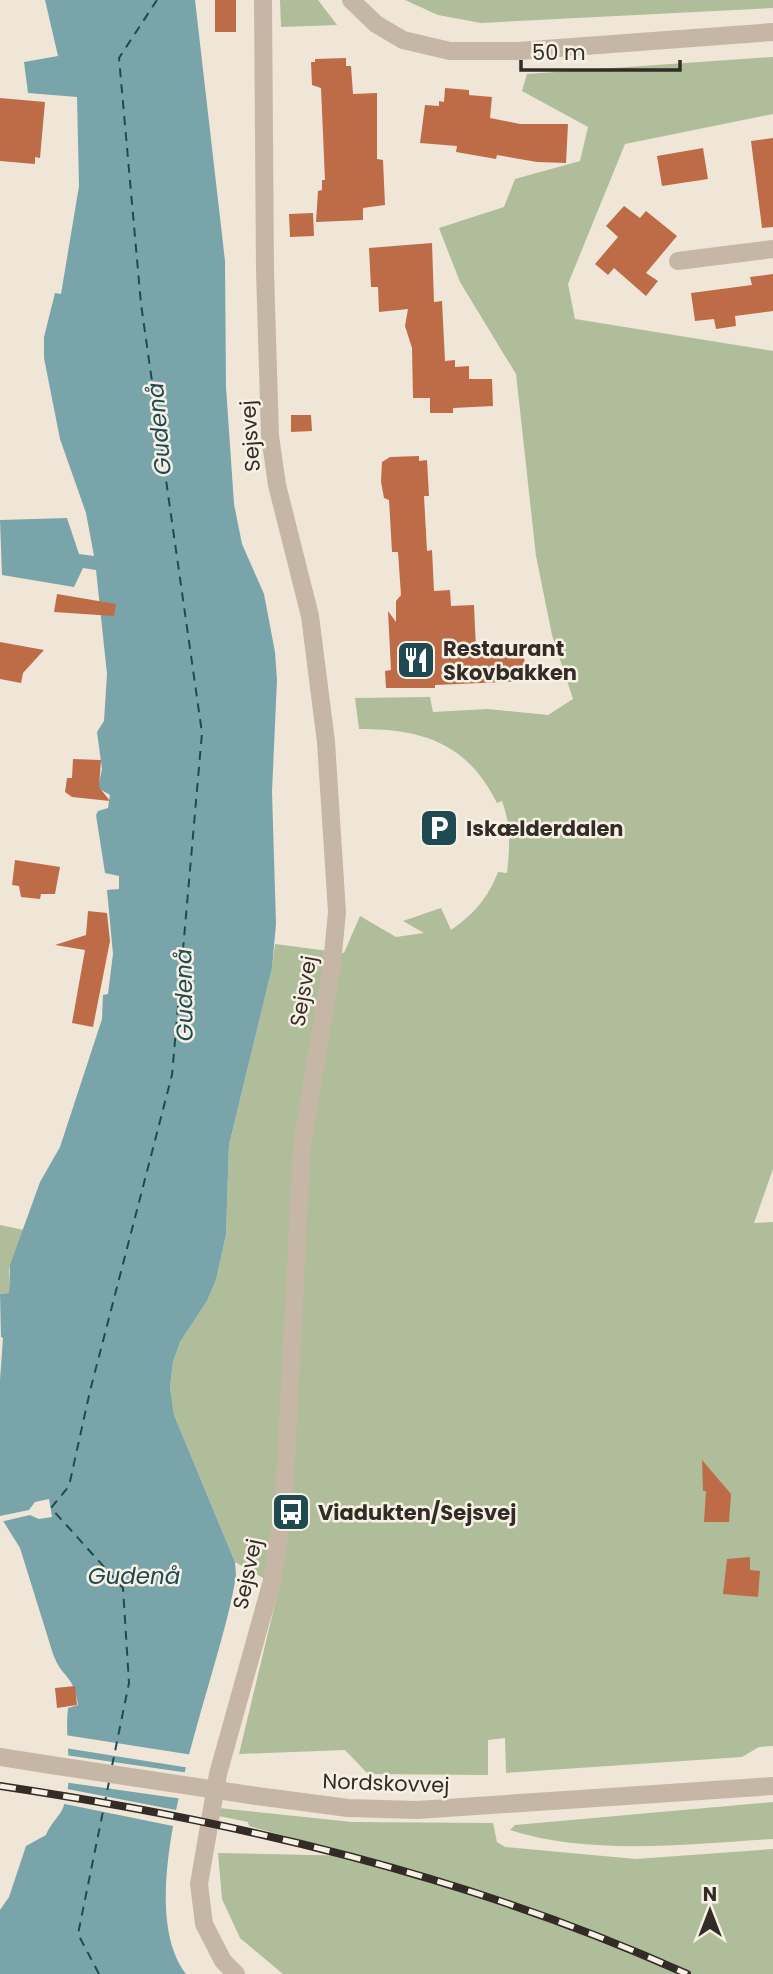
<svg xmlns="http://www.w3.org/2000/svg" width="773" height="1974" viewBox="0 0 773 1974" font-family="Poppins,sans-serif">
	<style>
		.green { fill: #afbd9a }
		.water { fill: #79a5aa }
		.pier { fill: #efe6d8 }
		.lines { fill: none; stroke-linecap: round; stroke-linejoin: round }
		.ferry { stroke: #1f4a51; stroke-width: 2; stroke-dasharray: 9 7; stroke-linecap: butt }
		.building { fill: #be6c47 }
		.minor { stroke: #c6b6a5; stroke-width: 18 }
		.tertiary { stroke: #c6b6a5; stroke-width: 18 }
		.rail-casing { stroke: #332b26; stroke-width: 8 }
		.rail { stroke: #f7f0e4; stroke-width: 5; stroke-dasharray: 16; stroke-linecap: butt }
		.tertiary-bridge { stroke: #c6b6a5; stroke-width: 18 }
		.labels { text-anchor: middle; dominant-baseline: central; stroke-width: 5; stroke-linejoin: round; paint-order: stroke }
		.street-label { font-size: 21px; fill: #332b26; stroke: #f7f0e4 }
		.poi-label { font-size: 21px; font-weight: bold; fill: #332b26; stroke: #f7f0e4; text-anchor: start }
		.water-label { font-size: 23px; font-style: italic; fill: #1f4a51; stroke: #f7f0e4 }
	</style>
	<rect width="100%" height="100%" fill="#efe6d8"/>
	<g class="green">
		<polygon points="280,0 318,0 337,25 281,27"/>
		<polygon points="405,0 773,0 773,8 481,23 438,15"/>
		<path d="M773,57V114L625,144L568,284L575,319L773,351V1169L754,1223L773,1222V1746L759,1747L742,1757L506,1773L505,1738L488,1740V1775L368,1774L345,1750L239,1754L279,1587L235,1562L174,1415L170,1387L173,1362L180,1342L207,1301L216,1280L226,1235L229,1145L272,968L275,944L344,953L360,916L396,937L424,933L403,921L441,908L451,930C474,914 488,898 498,872L507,873C510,847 511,826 502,801L497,803C467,743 423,729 359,729L355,698L430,697L433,712L487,709L548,715L573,699L552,635L536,556L516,374L460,282L439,228L504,207L515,179L580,161L588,127L522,91L527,74Z"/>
		<polygon points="0,1225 24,1230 9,1270 9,1293 0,1294"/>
		<path d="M773,1802V1839C691,1844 589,1856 510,1830L515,1825Z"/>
		<polygon points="219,1808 352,1822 493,1823 497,1842 505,1847 636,1859 773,1849 773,1974 283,1974 240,1938 222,1899 218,1853 358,1856 249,1826 248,1822 214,1815"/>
	</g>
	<path class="water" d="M45,0H195L225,261L226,387L234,504L242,544L264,594L275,652L277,680L272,792L276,924L272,968L229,1145L226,1235L216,1280L207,1301L180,1342L173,1362L170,1387L174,1415L235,1562L236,1575C223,1670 124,1893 186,1974H0V1910L9,1897L26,1846L46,1835C50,1824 59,1817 63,1808C75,1777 64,1740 68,1708L78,1705C74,1674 62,1679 53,1654L20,1548L0,1516V1380L3,1338L1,1337L0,1294L9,1293L10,1265L40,1182L60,1147L102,1019L103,995L108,994L113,954L107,890L119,889V876L105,873L96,815L98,811L108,808L110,795L98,788L102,769L97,732L104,721L107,674L96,570L83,568L74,587L2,575L0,520L67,518L79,554L94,556L86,513L60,439L44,358V337L55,293L61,294L79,186L77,97L28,93L24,62L58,56Z"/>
	<g class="pier">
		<polygon points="49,1499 52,1517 39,1519 30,1515 0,1522 0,1516 29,1510 35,1502"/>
		<polygon points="65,1735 193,1755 190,1768 65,1748"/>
		<polygon points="65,1755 189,1773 183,1799 63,1782"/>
		<polygon points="62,1788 181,1811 178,1827 60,1803"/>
	</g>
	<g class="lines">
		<g class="ferry">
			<polyline points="112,1766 129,1683 123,1588 51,1508 69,1486 90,1391 172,1075 202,733 141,304 119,58 157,0"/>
			<polyline points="99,1974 78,1934 109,1782"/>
		</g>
	</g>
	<g class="building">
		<rect x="215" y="0" width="21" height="32"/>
		<polygon points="346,58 346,66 351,66 353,94 377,93 377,159 383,160 385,205 363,208 363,220 316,222 318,191 322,190 322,180 325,180 321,88 312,85 311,62 315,62 315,59"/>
		<polygon points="445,88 469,90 469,95 492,97 490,118 520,124 568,124 566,163 537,162 497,155 496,159 456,152 457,146 420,143 425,105 439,106 439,101 444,102"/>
		<polygon points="0,98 45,102 40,158 35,157 35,164 0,161"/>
		<polygon points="773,138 773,227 762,228 751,141"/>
		<polygon points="703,148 708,179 662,186 657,156"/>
		<polygon points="624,206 640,218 646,211 677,236 646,273 658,281 646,296 614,268 608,275 595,264 618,237 606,226"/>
		<polygon points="313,213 314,236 290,237 289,214"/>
		<polygon points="432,243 434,302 442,301 445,361 455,360 455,367 469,366 469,379 492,379 493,406 453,408 453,413 430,413 430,398 413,398 412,348 405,326 408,309 379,312 378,287 371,287 369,248"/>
		<polygon points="773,274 773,311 735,316 736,326 716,329 714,319 695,321 691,293 752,285 750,277"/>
		<polygon points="291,415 311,415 312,431 291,432"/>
		<polygon points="419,456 419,461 427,460 429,496 424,496 427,551 432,550 434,591 450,590 451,606 474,605 476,649 524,647 525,681 435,685 435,688 386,688 385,671 391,670 388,611 396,622 396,601 401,595 398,552 392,552 389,500 384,498 381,482 382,462 390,457"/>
		<polygon points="57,594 116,604 114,616 54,612"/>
		<polygon points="0,642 44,650 23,673 21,683 0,679"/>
		<polygon points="73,759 101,760 99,787 110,801 72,797 65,792 67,778 72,778"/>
		<polygon points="15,860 60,867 55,894 41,894 40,899 21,897 19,886 12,885"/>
		<polygon points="88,911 107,913 110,941 93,1027 72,1023 85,950 55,945 86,935"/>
		<polygon points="702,1460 731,1494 729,1522 704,1522 706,1491 703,1491"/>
		<polygon points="750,1557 750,1570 760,1571 758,1597 723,1594 727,1559"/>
		<polygon points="75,1686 77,1705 57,1708 55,1688"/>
	</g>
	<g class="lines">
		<polyline class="minor" points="678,261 773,249"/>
		<g class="tertiary">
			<polyline points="351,0 376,24 403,40 450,51 518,51 773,32"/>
			<polyline points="0,1757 51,1765"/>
			<polyline points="257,1796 348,1808 417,1810 773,1786"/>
			<polyline points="236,1974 223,1961 204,1924 199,1884 218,1774 273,1577 284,1500 302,1145 332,964 337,912 326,742 310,616 277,485 270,436 265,271 263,0"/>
		</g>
		<defs>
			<path id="rail" d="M0,1786C235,1821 470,1876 687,1974"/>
		</defs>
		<use href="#rail" class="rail-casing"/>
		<use href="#rail" class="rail"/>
		<polyline class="tertiary-bridge" points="51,1765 257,1796"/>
	</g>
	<defs>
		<symbol id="restaurant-square" viewBox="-11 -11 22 22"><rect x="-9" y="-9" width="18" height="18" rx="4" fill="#1f4a51" stroke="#f7f0e4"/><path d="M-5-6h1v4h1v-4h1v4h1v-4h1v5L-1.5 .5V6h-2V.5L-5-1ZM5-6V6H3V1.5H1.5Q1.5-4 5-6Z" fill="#fff"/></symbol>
		<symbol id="parking-square" viewBox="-11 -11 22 22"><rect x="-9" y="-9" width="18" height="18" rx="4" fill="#1f4a51" stroke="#f7f0e4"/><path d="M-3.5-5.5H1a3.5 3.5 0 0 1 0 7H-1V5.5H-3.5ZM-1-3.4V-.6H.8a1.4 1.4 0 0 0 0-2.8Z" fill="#fff"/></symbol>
		<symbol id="bus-square" viewBox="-11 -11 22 22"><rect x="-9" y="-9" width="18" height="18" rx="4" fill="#1f4a51" stroke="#f7f0e4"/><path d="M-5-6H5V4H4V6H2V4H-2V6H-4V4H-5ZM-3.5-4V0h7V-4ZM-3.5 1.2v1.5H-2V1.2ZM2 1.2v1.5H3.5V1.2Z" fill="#fff"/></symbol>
	</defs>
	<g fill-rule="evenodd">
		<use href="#restaurant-square" x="394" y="638" width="44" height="44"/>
		<use href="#parking-square" x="417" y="806" width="44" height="44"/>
		<use href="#bus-square" x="269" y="1490" width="44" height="44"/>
	</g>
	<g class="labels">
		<g class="street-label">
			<text transform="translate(250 436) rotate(-94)">Sejsvej</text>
			<text transform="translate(303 991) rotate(-80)">Sejsvej</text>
			<text transform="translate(247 1574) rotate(-78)">Sejsvej</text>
			<text transform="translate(386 1783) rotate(2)">Nordskovvej</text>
		</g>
		<g class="poi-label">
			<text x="443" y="648">Restaurant<tspan x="443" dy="24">Skovbakken</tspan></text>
			<text x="466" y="828">Iskælderdalen</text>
			<text x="318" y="1512">Viadukten/Sejsvej</text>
		</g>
		<g class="water-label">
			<text transform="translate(159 429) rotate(-95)">Gudenå</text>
			<text transform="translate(184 995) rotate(-91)">Gudenå</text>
			<text x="134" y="1576">Gudenå</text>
		</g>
	</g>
	<g transform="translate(710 1911)" stroke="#f7f0e4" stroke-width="5" paint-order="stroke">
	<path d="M0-5L12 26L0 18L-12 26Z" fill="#332b26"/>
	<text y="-10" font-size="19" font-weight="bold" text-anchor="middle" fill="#332b26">N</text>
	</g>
	<path d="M521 60v10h159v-10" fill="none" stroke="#332b26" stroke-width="3.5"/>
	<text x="532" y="60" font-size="21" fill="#332b26" stroke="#f7f0e4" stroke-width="5" paint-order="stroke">50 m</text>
</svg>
